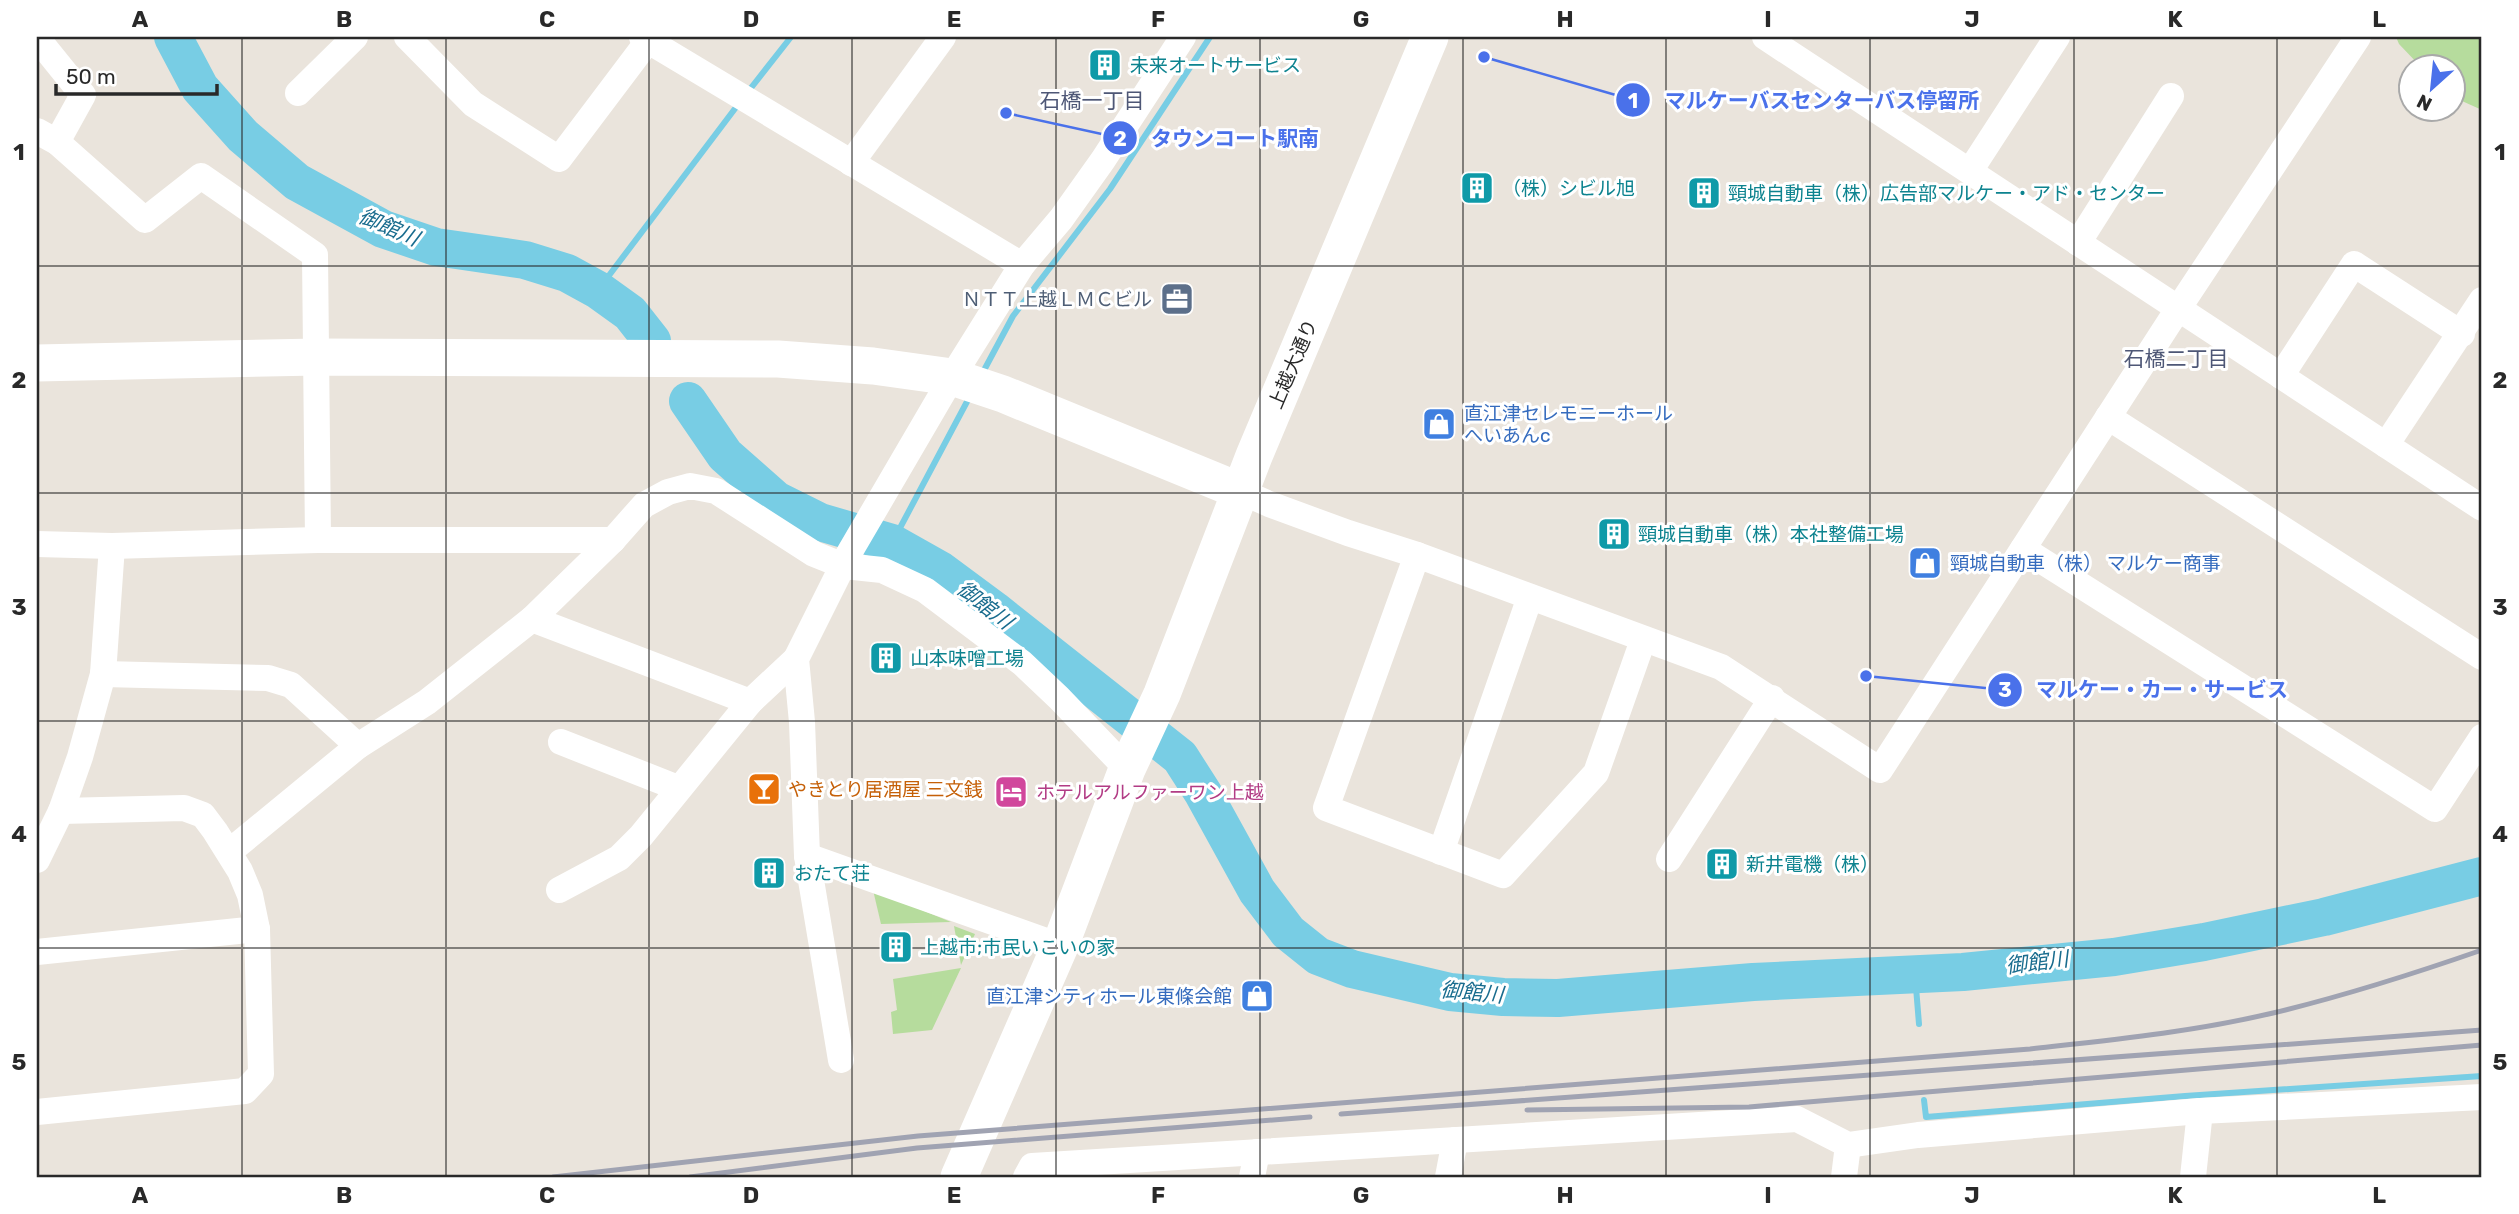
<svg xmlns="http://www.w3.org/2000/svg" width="2519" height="1214" viewBox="0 0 2519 1214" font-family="Rubik,'Noto Sans JP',sans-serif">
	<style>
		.green { fill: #b6dc9d }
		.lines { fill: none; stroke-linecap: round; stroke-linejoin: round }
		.stream { stroke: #78cde4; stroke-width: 6 }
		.river { stroke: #78cde4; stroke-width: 38 }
		.street { stroke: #fff; stroke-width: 26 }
		.secondary { stroke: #fff; stroke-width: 37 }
		.rail { stroke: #a0a3b2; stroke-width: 5 }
		.grid { fill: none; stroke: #292929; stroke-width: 2; stroke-opacity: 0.55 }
		.labels { text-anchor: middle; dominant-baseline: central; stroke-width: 6; stroke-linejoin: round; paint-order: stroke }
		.culture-label { font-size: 19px; fill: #0d838f; stroke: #fff; text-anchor: start }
		.service-label { font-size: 19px; fill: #4e5e75; stroke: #fff; text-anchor: end }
		.street-label { font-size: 19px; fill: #292929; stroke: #fff }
		.shop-label { font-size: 19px; fill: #366cbe; stroke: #fff; text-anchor: start }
		.food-label { font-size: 19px; fill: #c56008; stroke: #fff; text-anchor: start }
		.hotel-label { font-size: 19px; fill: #b23c85; stroke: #fff; text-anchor: start }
		.neighbourhood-label { font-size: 21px; fill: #4e5776; stroke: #fff }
		.water-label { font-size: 21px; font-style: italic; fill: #196c8e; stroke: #fff }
		.leader { fill: none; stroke: #4a71ea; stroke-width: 2.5 }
		.callout-dot { fill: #4a71ea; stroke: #fff; stroke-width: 2.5 }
		.mark-label { font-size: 21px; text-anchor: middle; font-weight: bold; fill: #fff }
		.callout-label { font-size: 21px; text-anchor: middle; font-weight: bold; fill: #4a71ea; stroke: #fff; stroke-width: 6; stroke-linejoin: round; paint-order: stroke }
		.neatline { fill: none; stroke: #292929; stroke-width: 2.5 }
		.grid-label { font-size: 23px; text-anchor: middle; font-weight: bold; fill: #292929 }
	</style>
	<rect width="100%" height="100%" fill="#eae4dc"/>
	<g class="green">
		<polygon points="2396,37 2482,37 2482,110 2453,97 2452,66 2420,66 2399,44"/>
		<polygon points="873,890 951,922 881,924"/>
		<polygon points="954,926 975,934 961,965"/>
		<polygon points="961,968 932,1030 893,1034 891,1012 897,1010 893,979"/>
	</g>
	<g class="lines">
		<g class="stream">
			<polyline points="747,93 791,37"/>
			<polyline points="598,290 740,102"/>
			<polyline points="982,374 1013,316 1110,189 1210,37"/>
			<polyline points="892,543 970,396"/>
			<polyline points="1915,975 1919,1024"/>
			<polyline points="1924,1100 1926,1117 2185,1096 2482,1076"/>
		</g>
		<g class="river">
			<polyline points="173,37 200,88 243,136 297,182 383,229 436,247 525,260 567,273 598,290 630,313 652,341"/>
			<polyline points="688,401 725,455 776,500 820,522 892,543 940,570 994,610 1180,757 1203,793 1257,891 1288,932 1318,956 1352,969 1450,992 1503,997 1558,998 1753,982 1963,972 2114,957 2204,942 2324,917 2482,876"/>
		</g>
		<g class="street">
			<polyline points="407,37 473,104 559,159 648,41"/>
			<polyline points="642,37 1022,265"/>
			<polyline points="1765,37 2482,508"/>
			<polyline points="37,38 83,95 57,142"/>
			<polyline points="298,93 355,37"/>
			<polyline points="37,131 57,142 145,220 201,176 315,255 318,540"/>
			<polyline points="851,163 943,37"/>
			<polyline points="1970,171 2057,37"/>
			<polyline points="2078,243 2171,96"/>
			<polyline points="2281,376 2354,264 2462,334"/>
			<polyline points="2108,417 2482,657"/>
			<polyline points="2386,445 2482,300"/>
			<polyline points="1240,491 1269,504 1348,533 1417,555 1721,667 1880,770 2178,309 2358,37"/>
			<polyline points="37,544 112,546 318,540 613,540"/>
			<polyline points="2023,549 2435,809 2482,737"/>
			<polyline points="1417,555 1326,808 1503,875 1596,773 1643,640"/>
			<polyline points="532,619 750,702"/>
			<polyline points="103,674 268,678 291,685 358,746"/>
			<polyline points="561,742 678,788"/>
			<polyline points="229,852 358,746 427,702 532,619 613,540 644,505 668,492 690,486 716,491 814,554 844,566 882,570 925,590 1022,663 1059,698 1127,769"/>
			<polyline points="1441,852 1530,597"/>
			<polyline points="807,856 1060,946"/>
			<polyline points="1669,859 1772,698"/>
			<polyline points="37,860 61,811 80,757 103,674 112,546"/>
			<polyline points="559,890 619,858 641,836 750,702 796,659"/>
			<polyline points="37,952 257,929"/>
			<polyline points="841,1060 807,856 802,722 796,659 848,555 952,377 1022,265 1061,219 1103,160 1183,37"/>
			<polyline points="37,1112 245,1091 261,1074 257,929 250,895 240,871 215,831 203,815 184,808 61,811"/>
			<polyline points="1026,1177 1032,1166 1797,1119 1848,1145 1918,1135 2200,1111 2482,1097"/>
			<polyline points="1252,1177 1257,1152"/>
			<polyline points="1448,1177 1455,1140"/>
			<polyline points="1844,1177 1848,1145"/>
			<polyline points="2193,1177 2200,1111"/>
		</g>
		<g class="secondary">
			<polyline points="37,363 317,357 778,359 873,366 952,377 1003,394 1240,491"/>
			<polyline points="959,1177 1060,946 1127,769 1162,694 1254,456 1430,37"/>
		</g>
		<g class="rail">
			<polyline points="1527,1110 1749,1107 2482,1045"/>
			<polyline points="1341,1114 2482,1030"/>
			<path d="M553,1177L918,1136L2030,1049C2111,1040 2193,1032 2273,1013C2344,996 2413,974 2482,950"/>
			<polyline points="690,1177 917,1148 1310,1117"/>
		</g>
	</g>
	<path class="grid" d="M242,37V1177M446,37V1177M649,37V1177M852,37V1177M1056,37V1177M1260,37V1177M1463,37V1177M1666,37V1177M1870,37V1177M2074,37V1177M2277,37V1177M37,266H2482M37,493H2482M37,721H2482M37,948H2482"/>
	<defs>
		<symbol id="building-square" viewBox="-11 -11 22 22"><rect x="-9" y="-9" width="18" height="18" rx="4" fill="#0f9aa8" stroke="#fff"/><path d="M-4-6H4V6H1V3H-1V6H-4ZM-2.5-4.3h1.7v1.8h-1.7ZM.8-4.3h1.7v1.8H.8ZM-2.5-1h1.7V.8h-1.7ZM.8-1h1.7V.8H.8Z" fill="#fff"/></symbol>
		<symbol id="office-square" viewBox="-11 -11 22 22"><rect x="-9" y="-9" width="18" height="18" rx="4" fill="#5c6f8a" stroke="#fff"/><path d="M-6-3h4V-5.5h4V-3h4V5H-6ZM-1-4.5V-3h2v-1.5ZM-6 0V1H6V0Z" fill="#fff"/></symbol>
		<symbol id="shop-square" viewBox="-11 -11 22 22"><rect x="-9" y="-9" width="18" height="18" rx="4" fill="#3f7fe0" stroke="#fff"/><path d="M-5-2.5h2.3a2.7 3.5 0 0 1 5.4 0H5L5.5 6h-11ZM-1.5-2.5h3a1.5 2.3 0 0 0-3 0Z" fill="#fff"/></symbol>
		<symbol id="bar-square" viewBox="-11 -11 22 22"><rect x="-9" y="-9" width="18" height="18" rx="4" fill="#e8710a" stroke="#fff"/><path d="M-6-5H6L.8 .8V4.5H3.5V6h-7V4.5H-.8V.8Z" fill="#fff"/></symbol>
		<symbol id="hotel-square" viewBox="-11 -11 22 22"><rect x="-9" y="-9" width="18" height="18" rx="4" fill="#d1479c" stroke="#fff"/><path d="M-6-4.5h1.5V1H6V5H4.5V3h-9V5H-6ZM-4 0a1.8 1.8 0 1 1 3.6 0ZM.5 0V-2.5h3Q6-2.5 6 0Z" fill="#fff"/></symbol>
	</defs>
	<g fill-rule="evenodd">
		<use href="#building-square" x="1086" y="46" width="38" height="38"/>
		<use href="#building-square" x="1458" y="169" width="38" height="38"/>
		<use href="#building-square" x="1685" y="174" width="38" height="38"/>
		<use href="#office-square" x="1158" y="280" width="38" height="38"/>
		<use href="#shop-square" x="1420" y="405" width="38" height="38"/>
		<use href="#building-square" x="1595" y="515" width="38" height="38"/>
		<use href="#shop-square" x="1906" y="544" width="38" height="38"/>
		<use href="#building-square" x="867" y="639" width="38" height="38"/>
		<use href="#bar-square" x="745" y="770" width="38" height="38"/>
		<use href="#hotel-square" x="992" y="773" width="38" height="38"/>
		<use href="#building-square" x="1703" y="845" width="38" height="38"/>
		<use href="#building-square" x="750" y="854" width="38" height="38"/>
		<use href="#building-square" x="877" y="928" width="38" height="38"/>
		<use href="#shop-square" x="1238" y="977" width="38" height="38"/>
	</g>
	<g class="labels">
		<g class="culture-label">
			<text x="1130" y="65">未来オートサービス</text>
			<text x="1502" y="188">（株）シビル旭</text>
			<text x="1728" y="193">頸城自動車（株）広告部マルケー・アド・センター</text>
			<text x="1638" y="534">頸城自動車（株）本社整備工場</text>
			<text x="910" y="658">山本味噌工場</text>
			<text x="1746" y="864">新井電機（株）</text>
			<text x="794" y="873">おたて荘</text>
			<text x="920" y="947">上越市;市民いこいの家</text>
		</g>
		<g class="service-label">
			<text x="1152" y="299">ＮＴＴ上越ＬＭＣビル</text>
		</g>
		<g class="street-label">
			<text transform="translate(1293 364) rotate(-67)">上越大通り</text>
		</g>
		<g class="shop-label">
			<text x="1464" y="413">直江津セレモニーホール<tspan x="1464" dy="22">へいあんc</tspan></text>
			<text x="1950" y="563">頸城自動車（株） マルケー商事</text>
			<text x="1232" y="996" text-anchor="end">直江津シティホール東條会館</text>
		</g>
		<g class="food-label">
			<text x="788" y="789">やきとり居酒屋 三文銭</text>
		</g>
		<g class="hotel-label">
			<text x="1036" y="792">ホテルアルファーワン上越</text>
		</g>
		<g class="neighbourhood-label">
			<text x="1092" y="100">石橋一丁目</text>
			<text x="2176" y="358">石橋二丁目</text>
		</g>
		<g class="water-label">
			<text transform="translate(389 227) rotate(23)">御館川</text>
			<text transform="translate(985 605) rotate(38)">御館川</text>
			<text transform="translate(2037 962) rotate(-7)">御館川</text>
			<text transform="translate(1472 992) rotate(5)">御館川</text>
		</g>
	</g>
	<path class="leader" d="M1484 57L1633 100M1006 113L1120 138M1866 676L2005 690"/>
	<g class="callout-dot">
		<circle cx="1484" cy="57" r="7"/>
		<circle cx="1006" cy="113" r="7"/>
		<circle cx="1866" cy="676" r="7"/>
		<circle cx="1633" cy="100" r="18"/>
		<circle cx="1120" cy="138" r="18"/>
		<circle cx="2005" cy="690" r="18"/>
	</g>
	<g class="mark-label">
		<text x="1633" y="108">1</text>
		<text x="1120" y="146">2</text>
		<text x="2005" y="697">3</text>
	</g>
	<g class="callout-label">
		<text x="1822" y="108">マルケーバスセンターバス停留所</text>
		<text x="1235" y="146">タウンコート駅南</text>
		<text x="2162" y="697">マルケー・カー・サービス</text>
	</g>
	<rect width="2519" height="1214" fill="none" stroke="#ffffff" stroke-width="77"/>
	<g transform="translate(2432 88) rotate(207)"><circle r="33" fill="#ffffff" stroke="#a9a9a9" stroke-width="2"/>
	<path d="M0-5L12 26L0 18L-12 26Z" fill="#4a71ea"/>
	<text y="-10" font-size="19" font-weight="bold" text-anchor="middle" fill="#292929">N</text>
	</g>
	<path d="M56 84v10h161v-10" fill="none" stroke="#292929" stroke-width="3.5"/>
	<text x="66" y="84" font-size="21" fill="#292929" stroke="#ffffff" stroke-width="5" paint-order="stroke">50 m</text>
	<rect x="38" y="38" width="2442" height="1138" class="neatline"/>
	<g class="grid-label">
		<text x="140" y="27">A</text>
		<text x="344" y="27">B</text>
		<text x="547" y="27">C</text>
		<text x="751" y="27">D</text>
		<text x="954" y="27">E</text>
		<text x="1158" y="27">F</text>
		<text x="1361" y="27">G</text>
		<text x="1565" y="27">H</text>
		<text x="1768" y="27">I</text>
		<text x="1972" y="27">J</text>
		<text x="2175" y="27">K</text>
		<text x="2379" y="27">L</text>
		<text x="19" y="160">1</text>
		<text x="2500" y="160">1</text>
		<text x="19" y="388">2</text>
		<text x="2500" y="388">2</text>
		<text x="19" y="615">3</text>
		<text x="2500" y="615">3</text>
		<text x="19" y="842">4</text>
		<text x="2500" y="842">4</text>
		<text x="19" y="1070">5</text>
		<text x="2500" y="1070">5</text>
		<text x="140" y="1203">A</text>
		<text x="344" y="1203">B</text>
		<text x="547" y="1203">C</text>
		<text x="751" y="1203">D</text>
		<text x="954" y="1203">E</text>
		<text x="1158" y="1203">F</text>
		<text x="1361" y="1203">G</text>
		<text x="1565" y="1203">H</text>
		<text x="1768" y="1203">I</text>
		<text x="1972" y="1203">J</text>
		<text x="2175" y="1203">K</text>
		<text x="2379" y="1203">L</text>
	</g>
</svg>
